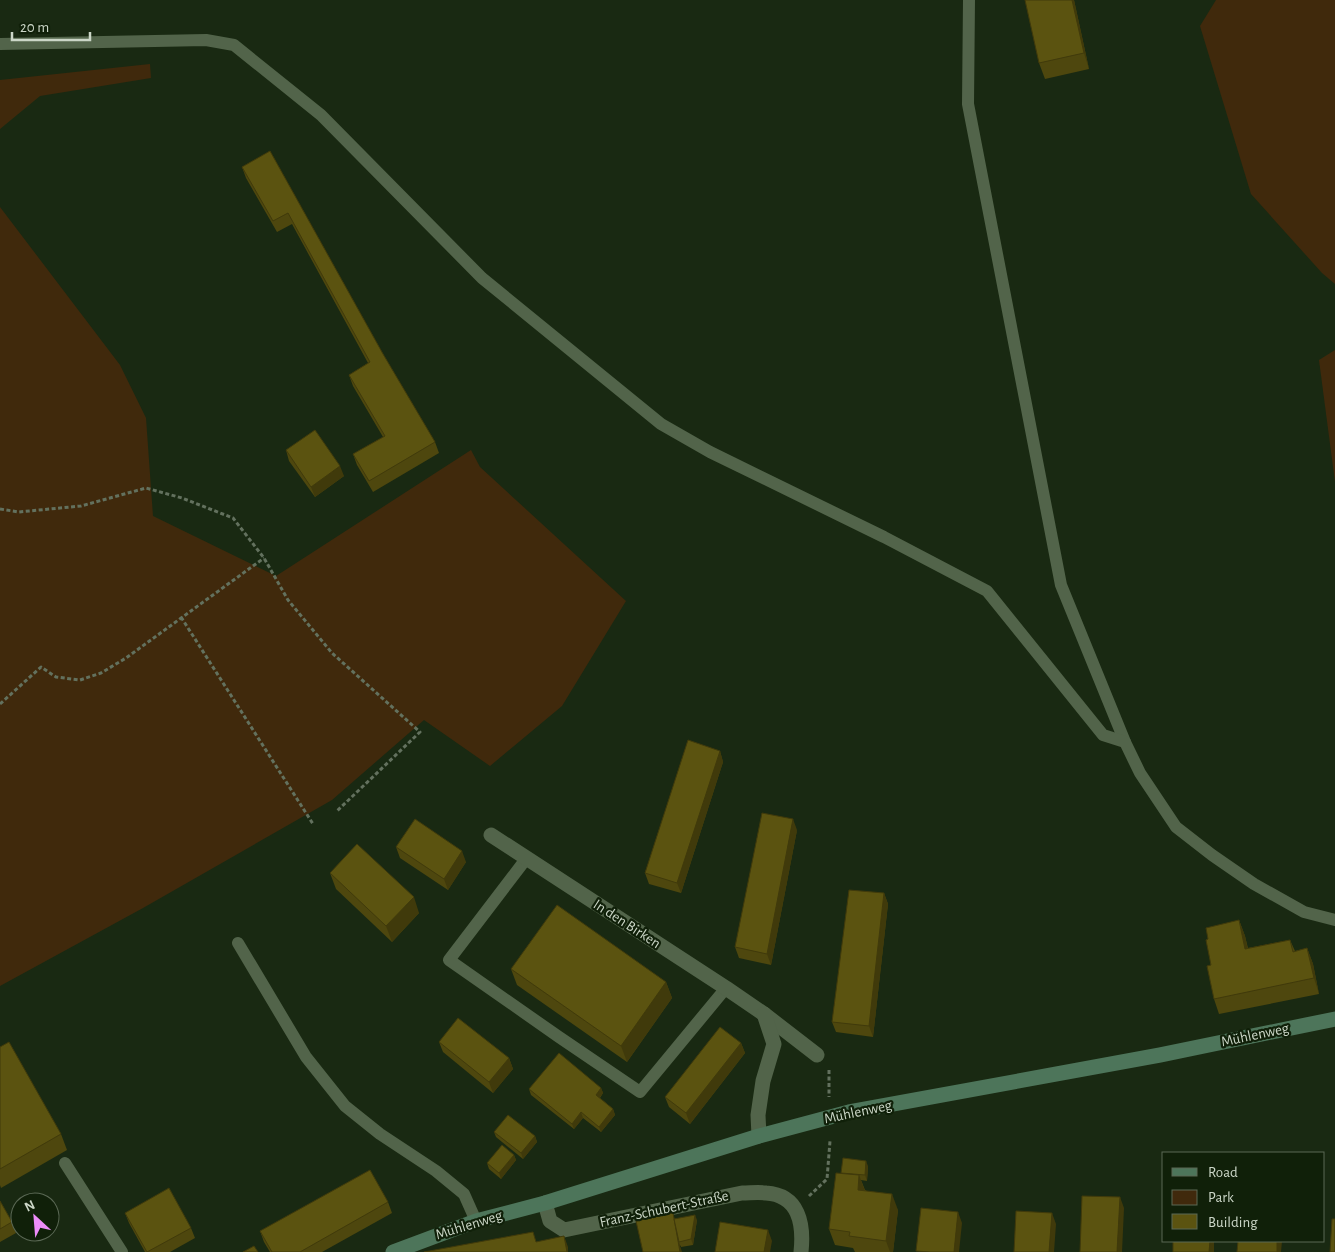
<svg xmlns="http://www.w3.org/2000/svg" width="1335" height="1252" viewBox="0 0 1335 1252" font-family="'Alegreya Sans',sans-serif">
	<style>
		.green { fill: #40290c }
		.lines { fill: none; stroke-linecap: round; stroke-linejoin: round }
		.path { stroke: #63715e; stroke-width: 3; stroke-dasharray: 4 2.5; stroke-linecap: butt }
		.lane { stroke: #52644a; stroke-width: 12 }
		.street { stroke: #52644a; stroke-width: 15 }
		.secondary { stroke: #4d755a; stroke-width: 15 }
		.wall { fill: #4e470e }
		.shaded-wall { fill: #403a0b }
		.building { fill: #5b5310; stroke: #403a0b }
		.labels { text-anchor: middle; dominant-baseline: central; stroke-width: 4.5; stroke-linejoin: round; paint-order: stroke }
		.street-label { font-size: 15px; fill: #cbd6c7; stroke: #102009 }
	</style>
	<rect width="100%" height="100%" fill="#192912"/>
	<g class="green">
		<polygon points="1216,0 1335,0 1335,284 1322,273 1251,194 1200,26"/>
		<polygon points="150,64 151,78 40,96 0,129 0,80"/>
		<polygon points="0,207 120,365 146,418 153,516 276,576 471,450 480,467 626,601 562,706 490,766 424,720 332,800 143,908 0,986"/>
		<polygon points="1335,350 1335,482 1319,360"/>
	</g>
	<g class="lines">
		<g class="path">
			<polyline points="0,509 19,512 81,506 146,488 182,498 233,518 264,558 288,600 332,653 420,732 337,811"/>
			<polyline points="181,617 313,824"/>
			<polyline points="0,704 41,667 56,677 80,680 101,673 126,658 264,558"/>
			<polyline points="829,1070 829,1097"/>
			<polyline points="809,1196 827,1179 830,1141"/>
		</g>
		<g class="lane">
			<polyline points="969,0 968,104 1061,585 1125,742"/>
			<polyline points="0,44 206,40 234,45 321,115 482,278 661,424 710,452 884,537 987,591 1103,735 1125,742 1140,773 1176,827 1212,855 1254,884 1304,912 1335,920"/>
			<polyline points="526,859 449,960 559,1037 640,1092 726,988"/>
			<polyline points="238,943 306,1057 345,1106 380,1134 436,1171 464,1194 476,1221"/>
			<polyline points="65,1163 122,1252"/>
		</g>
		<g class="street">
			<polyline points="491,835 726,988 764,1014 817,1055"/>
			<polyline points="759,1136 758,1115 763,1081 774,1044 764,1014"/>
			<path d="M545,1203L550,1221L564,1230L742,1193C750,1193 758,1192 766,1193C799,1195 804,1224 801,1252"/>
		</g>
		<polyline class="secondary" points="393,1252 476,1221 545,1203 759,1136 849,1112 1160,1055 1335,1019"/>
	</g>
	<g class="wall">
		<polygon points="1074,0 1089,69 1045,79 1039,63"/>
		<polygon points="270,151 383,354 435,442 439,453 373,492 357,465 353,454 383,437 353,386 349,375 368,363 292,224 277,232 246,178 242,167"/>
		<polygon points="286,450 344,476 315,497 289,461"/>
		<polygon points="720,751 723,762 681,893 649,884 645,873"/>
		<polygon points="797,830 771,965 739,958 735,947"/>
		<polygon points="396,847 466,862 448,890 400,858"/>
		<polygon points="330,873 419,913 392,942 336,889"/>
		<polygon points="884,893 888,904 873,1037 836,1032 832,1022"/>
		<polygon points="1239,920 1245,936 1248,948 1290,940 1295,951 1307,948 1313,964 1319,994 1219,1014 1214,999 1208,939"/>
		<polygon points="511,969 666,982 672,998 627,1062 517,985"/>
		<polygon points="439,1042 509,1058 513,1069 493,1093 443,1052"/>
		<polygon points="741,1043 745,1053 690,1124 669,1107 665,1097"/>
		<polygon points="0,1047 61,1134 67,1150 1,1188 0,1185"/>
		<polygon points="601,1088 603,1093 600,1098 613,1109 615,1115 601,1132 583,1118 574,1129 531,1095 529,1089"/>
		<polygon points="494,1132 535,1136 537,1142 523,1159 496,1137"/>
		<polygon points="514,1155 516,1160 501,1179 489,1169 487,1163"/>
		<polygon points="868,1166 867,1181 861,1180 865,1190 898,1210 893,1252 855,1252 853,1248 835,1245 829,1229 841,1173"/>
		<polygon points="0,1201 12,1222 16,1233 0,1242"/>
		<polygon points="388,1202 392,1213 322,1252 270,1252 264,1242 260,1231"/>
		<polygon points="125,1213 191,1228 195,1238 170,1252 145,1252 129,1223"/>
		<polygon points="673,1213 674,1219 697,1220 693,1245 681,1247 681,1246 636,1221"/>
	</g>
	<g class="shaded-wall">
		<polygon points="1072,0 1074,0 1089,69 1084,53"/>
		<polygon points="340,466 344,476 315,497 311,487"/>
		<polygon points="720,751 723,762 681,893 677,883"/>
		<polygon points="793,819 797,830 771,965 767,954"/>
		<polygon points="462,851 466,862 448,890 444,879"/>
		<polygon points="884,893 888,904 873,1037 869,1026"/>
		<polygon points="414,897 419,913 392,942 386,926"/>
		<polygon points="1239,920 1245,936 1251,965 1245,949"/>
		<polygon points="1307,948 1313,964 1319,994 1314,978"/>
		<polygon points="666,982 672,998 627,1062 621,1046"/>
		<polygon points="741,1043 745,1053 690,1124 686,1113"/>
		<polygon points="509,1058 513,1069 493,1093 489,1082"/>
		<polygon points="601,1088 603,1093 598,1100 596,1095"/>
		<polygon points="613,1109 615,1115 601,1132 599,1127"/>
		<polygon points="581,1112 583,1118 574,1129 572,1124"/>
		<polygon points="535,1136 537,1142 523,1159 521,1153"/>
		<polygon points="514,1155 516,1160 501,1179 499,1173"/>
		<polygon points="866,1161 868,1166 867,1181 865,1175"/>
		<polygon points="859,1175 865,1191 858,1190"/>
		<polygon points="892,1194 898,1210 893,1252 890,1252 886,1241"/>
		<polygon points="1120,1197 1124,1208 1122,1252 1117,1252"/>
		<polygon points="958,1212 962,1223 959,1252 954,1252"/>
		<polygon points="673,1213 676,1224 679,1242 682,1252 680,1252"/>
		<polygon points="1052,1213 1056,1224 1054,1252 1049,1252"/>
		<polygon points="695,1215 697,1220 693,1245 691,1239"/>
		<polygon points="768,1230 772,1241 770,1252 764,1252"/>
		<polygon points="564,1236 568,1247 568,1252 567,1252"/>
		<polygon points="1210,1241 1214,1241 1214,1252 1209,1252"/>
		<polygon points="1277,1241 1282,1241 1281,1252 1277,1252"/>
	</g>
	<g class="building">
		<polygon points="1025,0 1072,0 1084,53 1039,63"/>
		<polygon points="270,151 383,354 435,442 369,481 353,454 385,436 349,375 370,362 288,213 273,221 242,167"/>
		<polygon points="315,430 340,466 311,487 286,450"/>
		<polygon points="688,740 720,751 677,883 645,873"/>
		<polygon points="762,813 793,819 767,954 735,947"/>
		<polygon points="415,819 462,851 444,879 396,847"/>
		<polygon points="357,844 414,897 386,926 330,873"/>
		<polygon points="849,890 884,893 869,1026 832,1022"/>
		<polygon points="557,905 666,982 621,1046 511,969"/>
		<polygon points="1239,920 1245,949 1290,940 1293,952 1307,948 1314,978 1214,999 1207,966 1211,965 1206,940 1208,939 1206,928"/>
		<polygon points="458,1018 509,1058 489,1082 439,1042"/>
		<polygon points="720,1027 741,1043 686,1113 665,1097"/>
		<polygon points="9,1042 61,1134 0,1169 0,1047"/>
		<polygon points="559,1053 601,1088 596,1095 613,1109 599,1127 581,1112 572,1124 529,1089"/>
		<polygon points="508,1115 535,1136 521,1153 494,1132"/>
		<polygon points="502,1145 514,1155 499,1173 487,1163"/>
		<polygon points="843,1158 866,1161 865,1175 841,1173"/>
		<polygon points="370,1170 388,1202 300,1252 272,1252 260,1231"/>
		<polygon points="836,1173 859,1175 858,1190 892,1194 886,1241 849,1236 850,1232 829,1229"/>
		<polygon points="169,1188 191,1228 147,1252 125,1213"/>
		<polygon points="1082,1196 1120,1197 1117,1252 1080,1252"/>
		<polygon points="0,1201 12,1222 0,1229"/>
		<polygon points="921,1208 958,1212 954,1252 930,1252 916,1251"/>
		<polygon points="1016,1211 1052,1213 1049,1252 1014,1252"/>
		<polygon points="673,1213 680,1252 643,1252 636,1221"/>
		<polygon points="695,1215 691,1239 679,1242 674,1219"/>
		<polygon points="1332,1219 1335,1219 1335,1252 1330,1252"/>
		<polygon points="720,1222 768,1230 764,1252 715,1252"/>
		<polygon points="533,1232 536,1242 564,1236 567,1252 424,1252"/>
		<polygon points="1173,1241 1210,1241 1209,1252 1173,1252"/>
		<polygon points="1238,1241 1277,1241 1277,1252 1237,1252"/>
		<polygon points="254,1246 258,1252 243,1252"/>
	</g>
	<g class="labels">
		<g class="street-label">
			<text transform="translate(627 924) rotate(33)">In den Birken</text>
			<text transform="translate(1255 1035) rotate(-12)">Mühlenweg</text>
			<text transform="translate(858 1112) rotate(-12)">Mühlenweg</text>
			<text transform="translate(664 1209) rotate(-12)">Franz-Schubert-Straße</text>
			<text transform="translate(469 1225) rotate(-17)">Mühlenweg</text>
		</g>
	</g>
	<rect x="1162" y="1152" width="162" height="90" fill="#102009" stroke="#5b6955"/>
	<rect x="1172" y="1168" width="25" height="8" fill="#4d755a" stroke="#5b6955"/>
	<text x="1208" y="1177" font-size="15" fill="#cbd6c7">Road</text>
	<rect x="1172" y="1190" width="25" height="15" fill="#40290c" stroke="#5b6955"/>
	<text x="1208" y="1202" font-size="15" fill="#cbd6c7">Park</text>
	<rect x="1172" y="1214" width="25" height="15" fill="#5b5310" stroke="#5b6955"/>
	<text x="1208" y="1227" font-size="15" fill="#cbd6c7">Building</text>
	<g transform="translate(35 1217) rotate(334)"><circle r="24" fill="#102009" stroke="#5b6955"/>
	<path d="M0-4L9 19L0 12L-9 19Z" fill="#ed8cf9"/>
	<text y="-8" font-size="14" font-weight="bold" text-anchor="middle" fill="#cbd6c7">N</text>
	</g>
	<path d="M12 32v8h78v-8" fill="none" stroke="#cbd6c7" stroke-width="2.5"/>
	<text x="20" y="32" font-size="15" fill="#cbd6c7" stroke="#102009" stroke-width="4" paint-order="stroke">20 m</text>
</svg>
